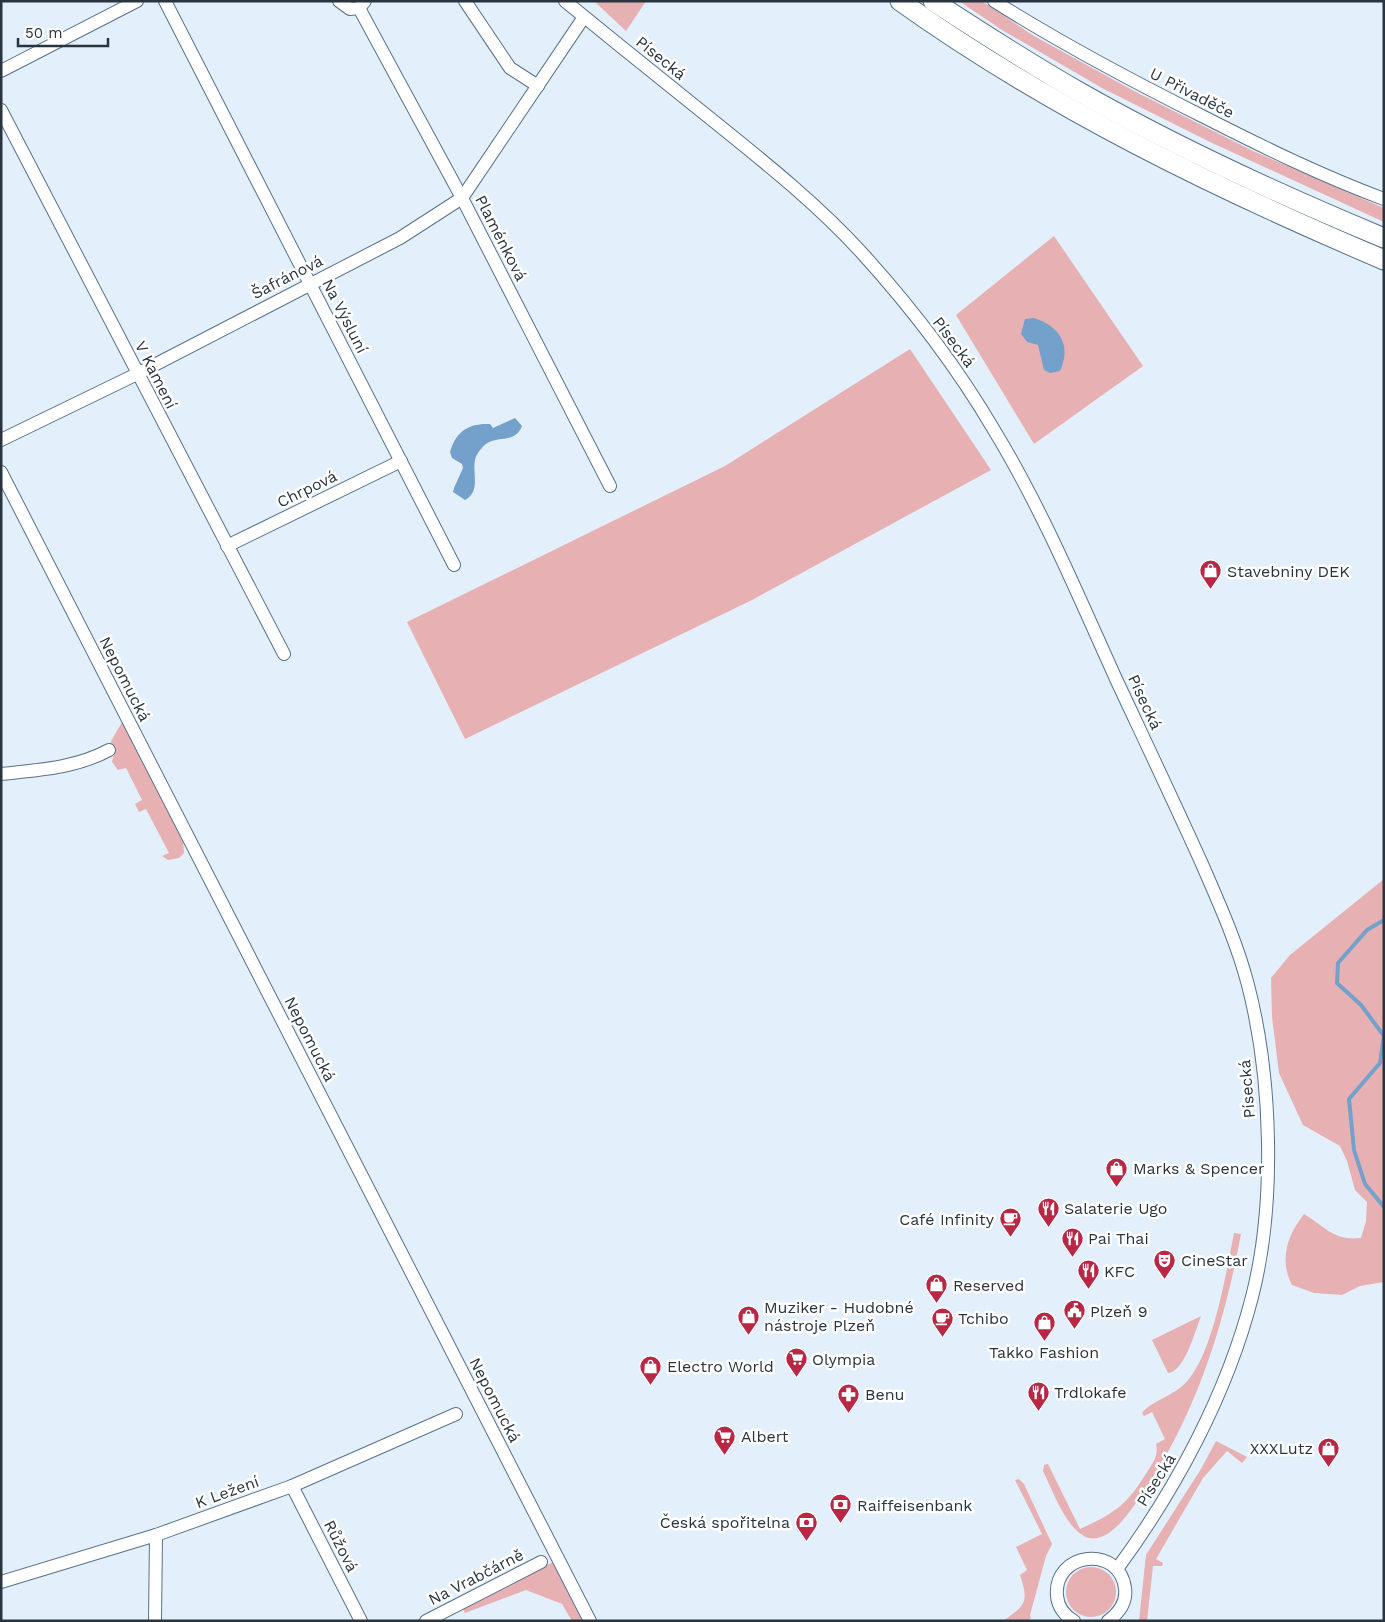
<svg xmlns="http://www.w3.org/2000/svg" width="1385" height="1622" viewBox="0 0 1385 1622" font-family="'Work Sans',sans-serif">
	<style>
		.green { fill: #e7b0b3 }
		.water { fill: #74a1cc }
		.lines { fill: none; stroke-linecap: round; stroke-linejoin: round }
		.stream { stroke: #74a1cc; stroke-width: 4 }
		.minor-casing { stroke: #59728b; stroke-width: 14 }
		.highway-casing { stroke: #59728b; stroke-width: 21 }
		.minor { stroke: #fff; stroke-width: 12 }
		.highway { stroke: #fff; stroke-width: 19 }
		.labels { text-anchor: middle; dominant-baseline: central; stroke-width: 5; stroke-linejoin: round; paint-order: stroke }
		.street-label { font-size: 16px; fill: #29343f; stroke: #fff }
		.poi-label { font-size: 16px; fill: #29343f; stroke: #fff; text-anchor: start }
	</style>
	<rect width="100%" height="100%" fill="#e3effa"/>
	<g class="green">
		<polygon points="594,1 646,1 626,31"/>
		<polygon points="959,1 982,1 1034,36 1134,91 1253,151 1384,208 1384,222 1208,141 1102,88 1002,30"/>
		<polygon points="1054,236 1143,366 1034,444 956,315"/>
		<polygon points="910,349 991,470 752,600 465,739 407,622 725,466"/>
		<polygon points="122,722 183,841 184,853 179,858 168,860 162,856 169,853 146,809 139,812 135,804 142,800 126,768 118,770 112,762 114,754 109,745"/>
		<path d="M1384,879V1282L1360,1286L1342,1295L1314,1293L1292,1285C1279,1260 1287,1236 1304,1214C1326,1227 1333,1241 1361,1238L1366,1221L1367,1202L1355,1190L1347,1161L1340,1146L1303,1125L1279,1073L1272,1017L1271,978L1290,955Z"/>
		<path d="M1234,1233L1241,1234C1223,1331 1193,1423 1136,1503C1126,1517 1108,1542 1089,1538C1067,1532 1053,1491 1043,1471L1044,1465L1048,1464L1080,1529C1115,1513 1127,1505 1147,1472C1153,1463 1159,1455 1156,1444L1165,1439L1152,1412L1144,1416L1142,1413C1152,1400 1176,1396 1189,1379C1214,1348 1226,1273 1234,1233Z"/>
		<path d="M1201,1316C1196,1329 1184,1373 1168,1373L1152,1340Z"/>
		<polygon points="1216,1441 1247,1457 1242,1463 1227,1451 1203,1478 1156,1559 1163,1563 1162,1566 1153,1566 1147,1621 1139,1621 1146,1555 1201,1469"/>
		<path d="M1019,1479L1024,1484L1052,1544L1046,1556L1030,1615L1031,1618L1027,1621H1003C1026,1605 1029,1602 1020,1575L1027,1570L1016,1547L1042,1534L1015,1480Z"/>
		<polygon points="553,1562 584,1621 572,1621 562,1604 526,1590 465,1613 463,1609"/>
		<circle cx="1091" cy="1592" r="25"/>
	</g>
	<g class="water">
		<path d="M1034,318C1060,326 1072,346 1060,371L1050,373L1044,370L1038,345L1027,342L1021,334L1025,319Z"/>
		<path d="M515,418L522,426C515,444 498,435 486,444C483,446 480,450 478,453C468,466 484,490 465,500L453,492L454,488L463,468L462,464L452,458L450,452C456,431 469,423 490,424L493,428Z"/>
	</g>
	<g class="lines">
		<polyline class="stream" points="1384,920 1367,930 1338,963 1337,983 1361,1005 1384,1036 1380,1063 1349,1099 1354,1150 1365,1184 1384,1207"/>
		<defs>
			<g id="minor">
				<polyline points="165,1 454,565"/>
				<polyline points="339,1 350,9 359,8 365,1"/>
				<polyline points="465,1 510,68 538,86"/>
				<path d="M565,1C615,42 666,83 716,123C767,164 818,205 861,252C911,307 957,367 994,430C1042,509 1078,595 1116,679C1145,741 1174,802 1202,864C1219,903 1237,943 1248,985C1272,1078 1276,1204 1252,1297C1227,1394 1176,1489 1117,1569"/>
				<path d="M994,1C1062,44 1132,81 1204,117C1263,147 1322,176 1384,199"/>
				<polyline points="359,8 462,198 610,486"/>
				<polyline points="1,71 137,1"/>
				<polyline points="1,110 284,654"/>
				<polyline points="1,440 137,374 400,238 462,198 584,17"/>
				<polyline points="1,472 590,1621"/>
				<polyline points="227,546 401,461"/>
				<path d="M1,774C38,770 76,768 109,750"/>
				<polyline points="292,1486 361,1621"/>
				<polyline points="1,1582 156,1535 292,1486 456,1414"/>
				<polyline points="155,1621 156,1535"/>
				<polyline points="426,1621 541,1562"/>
				<path d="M1074,1621C1065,1616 1058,1607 1057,1596C1053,1552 1119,1544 1125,1588C1127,1602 1119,1613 1108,1621"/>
			</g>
			<g id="highway">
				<path d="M900,1C1050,108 1215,188 1384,260"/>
				<path d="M933,1C982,33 1030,64 1081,93C1178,148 1280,195 1384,238"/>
			</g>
		</defs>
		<use href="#minor" class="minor-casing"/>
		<use href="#highway" class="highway-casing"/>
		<use href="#minor" class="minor"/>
		<use href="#highway" class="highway"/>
	</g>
	<defs>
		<symbol id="shop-pin" viewBox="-11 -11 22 30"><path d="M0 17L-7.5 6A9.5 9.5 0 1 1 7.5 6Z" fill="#b82744" stroke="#fff"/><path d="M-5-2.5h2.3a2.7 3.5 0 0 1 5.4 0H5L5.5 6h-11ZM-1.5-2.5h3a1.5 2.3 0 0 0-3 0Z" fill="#fff"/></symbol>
		<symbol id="restaurant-pin" viewBox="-11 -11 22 30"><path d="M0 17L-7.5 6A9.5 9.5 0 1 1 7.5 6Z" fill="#b82744" stroke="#fff"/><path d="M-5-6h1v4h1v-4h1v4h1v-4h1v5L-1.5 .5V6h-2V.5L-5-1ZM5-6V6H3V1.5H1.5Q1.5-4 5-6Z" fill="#fff"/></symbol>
		<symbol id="cafe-pin" viewBox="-11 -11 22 30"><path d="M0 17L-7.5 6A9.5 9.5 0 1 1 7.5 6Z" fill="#b82744" stroke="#fff"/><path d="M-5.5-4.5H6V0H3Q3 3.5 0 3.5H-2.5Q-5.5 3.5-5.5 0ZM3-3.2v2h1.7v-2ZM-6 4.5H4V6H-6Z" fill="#fff"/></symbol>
		<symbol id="theatre-pin" viewBox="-11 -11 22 30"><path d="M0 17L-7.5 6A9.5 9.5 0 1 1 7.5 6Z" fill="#b82744" stroke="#fff"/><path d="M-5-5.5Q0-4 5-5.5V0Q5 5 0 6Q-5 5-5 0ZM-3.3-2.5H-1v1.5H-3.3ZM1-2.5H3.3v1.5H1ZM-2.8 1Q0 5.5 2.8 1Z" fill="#fff"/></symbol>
		<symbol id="civic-pin" viewBox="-11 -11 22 30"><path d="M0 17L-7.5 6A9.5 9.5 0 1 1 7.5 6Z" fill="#b82744" stroke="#fff"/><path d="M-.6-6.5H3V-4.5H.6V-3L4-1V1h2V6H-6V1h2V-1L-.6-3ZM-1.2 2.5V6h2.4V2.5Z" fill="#fff"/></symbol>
		<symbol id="supermarket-pin" viewBox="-11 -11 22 30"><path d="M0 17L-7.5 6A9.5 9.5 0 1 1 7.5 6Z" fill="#b82744" stroke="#fff"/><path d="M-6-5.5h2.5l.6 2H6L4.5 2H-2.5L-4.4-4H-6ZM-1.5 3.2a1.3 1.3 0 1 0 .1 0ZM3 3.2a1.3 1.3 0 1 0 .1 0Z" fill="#fff"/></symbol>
		<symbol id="pharmacy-pin" viewBox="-11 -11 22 30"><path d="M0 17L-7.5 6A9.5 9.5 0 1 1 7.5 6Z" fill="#b82744" stroke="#fff"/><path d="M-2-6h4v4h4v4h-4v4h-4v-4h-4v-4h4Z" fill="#fff"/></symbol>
		<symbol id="bank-pin" viewBox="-11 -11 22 30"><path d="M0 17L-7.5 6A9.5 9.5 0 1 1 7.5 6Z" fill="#b82744" stroke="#fff"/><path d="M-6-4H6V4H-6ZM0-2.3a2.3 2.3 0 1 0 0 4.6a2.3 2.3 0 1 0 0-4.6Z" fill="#fff"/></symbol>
	</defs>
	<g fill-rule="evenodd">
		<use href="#shop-pin" x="1198" y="558" width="25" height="34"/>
		<use href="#shop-pin" x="1104" y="1156" width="25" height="34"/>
		<use href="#restaurant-pin" x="1036" y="1196" width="25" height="34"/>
		<use href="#cafe-pin" x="998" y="1206" width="25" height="34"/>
		<use href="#restaurant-pin" x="1060" y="1226" width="25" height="34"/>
		<use href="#theatre-pin" x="1152" y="1248" width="25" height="34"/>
		<use href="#restaurant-pin" x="1076" y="1258" width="25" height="34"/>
		<use href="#shop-pin" x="924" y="1272" width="25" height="34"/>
		<use href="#civic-pin" x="1062" y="1298" width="25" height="34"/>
		<use href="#shop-pin" x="736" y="1304" width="25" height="34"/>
		<use href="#cafe-pin" x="930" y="1306" width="25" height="34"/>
		<use href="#shop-pin" x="1032" y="1310" width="25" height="34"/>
		<use href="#supermarket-pin" x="784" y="1346" width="25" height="34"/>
		<use href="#shop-pin" x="638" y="1354" width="25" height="34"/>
		<use href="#restaurant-pin" x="1026" y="1380" width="25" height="34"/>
		<use href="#pharmacy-pin" x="836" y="1382" width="25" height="34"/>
		<use href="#supermarket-pin" x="712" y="1424" width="25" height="34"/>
		<use href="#shop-pin" x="1316" y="1436" width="25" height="34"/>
		<use href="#bank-pin" x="828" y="1492" width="25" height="34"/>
		<use href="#bank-pin" x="794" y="1510" width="25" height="34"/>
	</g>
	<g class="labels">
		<g class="street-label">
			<text transform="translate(661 58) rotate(39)">Písecká</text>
			<text transform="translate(1192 93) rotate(27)">U Přivaděče</text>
			<text transform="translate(501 238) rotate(63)">Plaménková</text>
			<text transform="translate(287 277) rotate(-27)">Šafránová</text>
			<text transform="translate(345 316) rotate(63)">Na Výsluní</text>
			<text transform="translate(954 342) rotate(53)">Písecká</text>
			<text transform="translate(156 375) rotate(63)">V Kamení</text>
			<text transform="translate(307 489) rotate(-26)">Chrpová</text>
			<text transform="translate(125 679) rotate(63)">Nepomucká</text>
			<text transform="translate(1145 702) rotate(65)">Písecká</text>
			<text transform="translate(310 1039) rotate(63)">Nepomucká</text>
			<text transform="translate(1247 1089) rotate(-95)">Písecká</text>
			<text transform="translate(495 1400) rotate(63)">Nepomucká</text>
			<text transform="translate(1156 1480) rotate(-58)">Písecká</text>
			<text transform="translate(227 1492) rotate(-20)">K Ležení</text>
			<text transform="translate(341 1546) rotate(63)">Růžová</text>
			<text transform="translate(476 1577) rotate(-27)">Na Vrabčárně</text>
		</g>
		<g class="poi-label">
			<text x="1227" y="571">Stavebniny DEK</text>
			<text x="1133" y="1168">Marks &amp; Spencer</text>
			<text x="1064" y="1208">Salaterie Ugo</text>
			<text x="994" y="1219" text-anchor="end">Café Infinity</text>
			<text x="1088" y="1238">Pai Thai</text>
			<text x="1181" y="1260">CineStar</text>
			<text x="1104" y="1271">KFC</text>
			<text x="953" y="1285">Reserved</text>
			<text x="764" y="1307">Muziker - Hudobné<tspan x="764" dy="18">nástroje Plzeň</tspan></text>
			<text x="1090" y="1311">Plzeň 9</text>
			<text x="958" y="1318">Tchibo</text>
			<text x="1044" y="1352" text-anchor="middle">Takko Fashion</text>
			<text x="812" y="1359">Olympia</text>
			<text x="667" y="1366">Electro World</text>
			<text x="1054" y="1392">Trdlokafe</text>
			<text x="865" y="1394">Benu</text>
			<text x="741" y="1436">Albert</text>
			<text x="1313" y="1448" text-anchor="end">XXXLutz</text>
			<text x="857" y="1505">Raiffeisenbank</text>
			<text x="790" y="1522" text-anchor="end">Česká spořitelna</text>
		</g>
	</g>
	<rect width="1385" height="1622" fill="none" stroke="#29343f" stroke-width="5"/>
	<path d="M18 38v8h90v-8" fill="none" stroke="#29343f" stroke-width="2.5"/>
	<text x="25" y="38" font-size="15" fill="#29343f" stroke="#ffffff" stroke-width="4" paint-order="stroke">50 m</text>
</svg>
